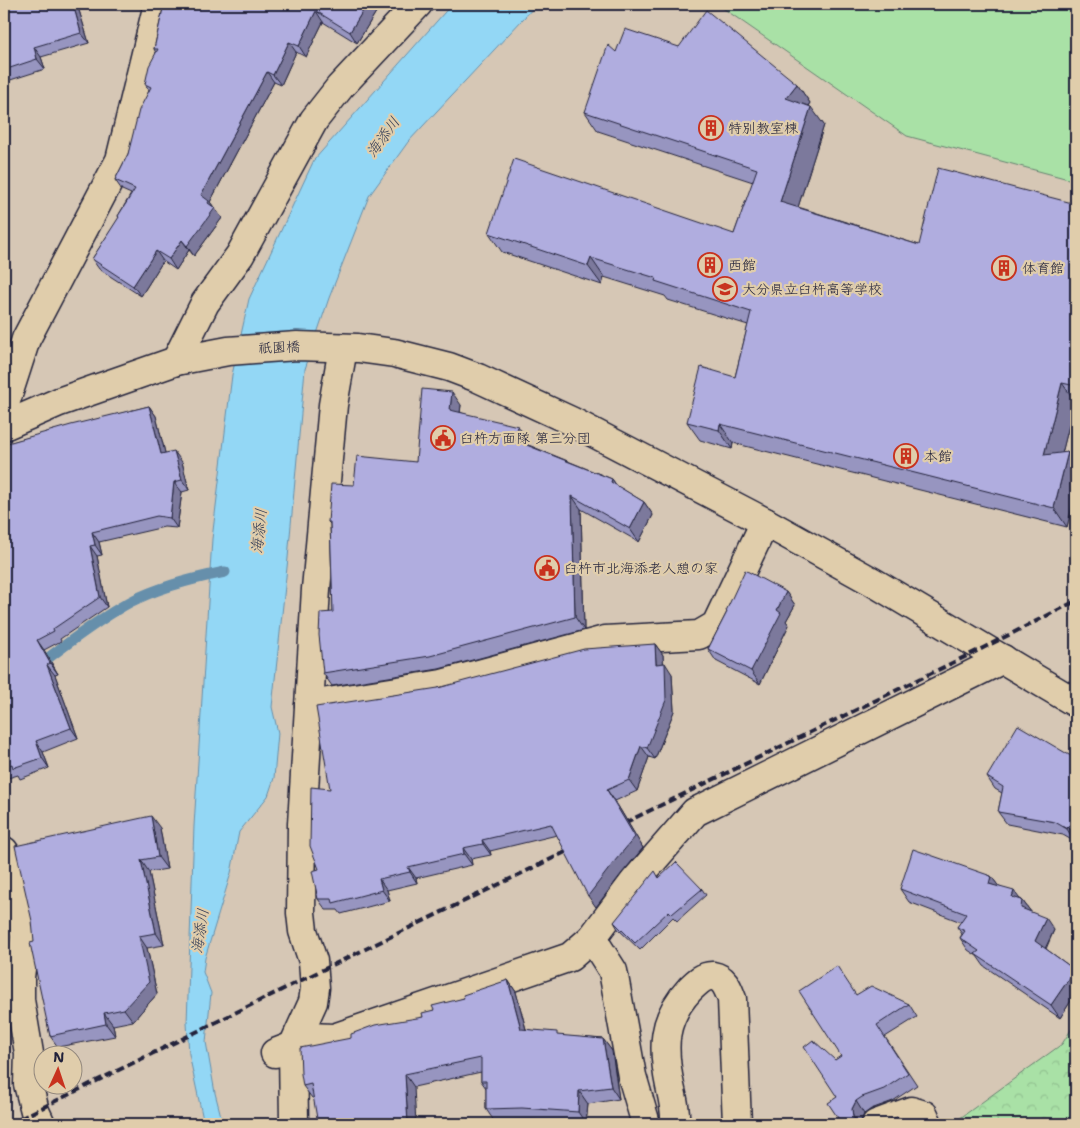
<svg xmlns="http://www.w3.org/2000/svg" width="1080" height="1128" viewBox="0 0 1080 1128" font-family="'Shantell Sans','Klee One',sans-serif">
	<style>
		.forest { fill: url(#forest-crowns); stroke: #668270 }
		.green { fill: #a9e1a6; stroke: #668270 }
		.water { fill: #93d7f5; stroke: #668fab }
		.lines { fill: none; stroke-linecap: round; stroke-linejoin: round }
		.stream { stroke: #668fab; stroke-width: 11 }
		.minor-casing { stroke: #22223b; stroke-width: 31 }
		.minor { stroke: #e0cdab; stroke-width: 28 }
		.rail { stroke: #22223b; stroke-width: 4; stroke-dasharray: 8 4; stroke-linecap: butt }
		.wall { fill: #9795c0; stroke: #22223b }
		.shaded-wall { fill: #7b799c; stroke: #22223b }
		.building { fill: #b0addf; stroke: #22223b }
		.labels { text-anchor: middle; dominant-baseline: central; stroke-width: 4.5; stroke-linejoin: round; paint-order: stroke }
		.poi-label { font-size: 14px; fill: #22223b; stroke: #e0cdab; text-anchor: start }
		.street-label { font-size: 14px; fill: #22223b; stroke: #e0cdab }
		.water-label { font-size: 15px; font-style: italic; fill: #333d57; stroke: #e0cdab }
	</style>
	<defs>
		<pattern id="forest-crowns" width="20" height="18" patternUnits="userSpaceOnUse" patternTransform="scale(1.25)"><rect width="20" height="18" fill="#a9e1a6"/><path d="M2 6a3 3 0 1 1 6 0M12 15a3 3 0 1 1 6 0" fill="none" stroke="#91c190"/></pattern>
	</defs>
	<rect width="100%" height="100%" fill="#d6c7b5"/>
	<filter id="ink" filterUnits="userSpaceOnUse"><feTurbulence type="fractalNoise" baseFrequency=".02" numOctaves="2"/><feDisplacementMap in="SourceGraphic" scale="10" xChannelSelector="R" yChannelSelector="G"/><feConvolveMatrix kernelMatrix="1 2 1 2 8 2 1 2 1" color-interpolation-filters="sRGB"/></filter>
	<g filter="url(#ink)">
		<polygon class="forest" points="1076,1022 1076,1124 952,1124 1062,1044"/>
		<polygon class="green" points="717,4 1076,4 1076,181 907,136"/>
		<polygon class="water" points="452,4 537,4 408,142 369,196 329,298 305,369 288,558 272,707 278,733 274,778 268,796 239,832 231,873 205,958 203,972 211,993 206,1042 215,1093 223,1124 204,1124 189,1054 187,1023 194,826 212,539 232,375 249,299 314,160"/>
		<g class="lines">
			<path class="stream" d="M36,667C66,645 97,620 130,602C157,588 195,578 225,572"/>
			<defs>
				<g id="minor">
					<polyline points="176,361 205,303 240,255 314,120 340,87 418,4"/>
					<polyline points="4,407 26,339 120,160 158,4"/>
					<polyline points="4,426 59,402 176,361 228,351 297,346 358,348 394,353 449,367 478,378 571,421 765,522 873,582 1076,703"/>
					<polyline points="309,705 442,684 605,640 699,635 716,625 765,522"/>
					<polyline points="4,851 11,874 25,936 20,977 20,1000 29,1053 28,1084 35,1111 41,1124"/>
					<polyline points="592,938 613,971 632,1076 646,1124"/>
					<polyline points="275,1053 293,1046 308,1037 334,1038 570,957 592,938 634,882 695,812 1003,659"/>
					<polyline points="294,1124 293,1046 313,1002 315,988 313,961 303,931 301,913 302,824 316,589 333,405 343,348"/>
					<path d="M675,1124C676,1111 673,1099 670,1086C662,1047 662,1019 690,989C696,983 704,975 713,976C725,978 728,989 732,999L737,1124"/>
					<polyline points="876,1124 911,1111 924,1115 928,1124"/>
				</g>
			</defs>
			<use href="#minor" class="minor-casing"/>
			<use href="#minor" class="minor"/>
			<g class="rail">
				<polyline points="614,828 983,648 1076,601"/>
				<polyline points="9,1124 314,974 578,846"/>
			</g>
		</g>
		<g class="wall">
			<polygon points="77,4 89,43 41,57 45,69 4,82 4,6"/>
			<polygon points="164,4 381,4 357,43 323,22 306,57 296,52 281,85 274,82 210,202 222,218 194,256 189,250 176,270 163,261 141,296 99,269 92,259 119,218 118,216 131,194 122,190 115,180 128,154 149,90 145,84 156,53 154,49"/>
			<polygon points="679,47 797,84 810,103 808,106 824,125 798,207 919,245 1076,204 1076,402 1075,401 1062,453 1068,452 1076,463 1076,491 1067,527 733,443 732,449 700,440 687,422 735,377 748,325 668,300 665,296 604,277 602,285 502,252 489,233 734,234 753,182 598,131 585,112 616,52"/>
			<polygon points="461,405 460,412 527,439 526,444 612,479 617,486 644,502 653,515 639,542 581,509 584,630 439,669 332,686 323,673 333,612 330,524 328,522 354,485 416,462"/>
			<polygon points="149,406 156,416 165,453 182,462 189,490 182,492 177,528 164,527 99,542 102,555 97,556 107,607 60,639 61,641 44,650 58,674 55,675 78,738 43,752 49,768 20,779 18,775 8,778 4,772 4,444"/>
			<polygon points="786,592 795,605 786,621 789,625 760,684 716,661 708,649 727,612 726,611"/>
			<polygon points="655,644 663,655 663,664 672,674 674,711 655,759 649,757 637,791 615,801 643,848 622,873 596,907 557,835 490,851 491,855 471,859 472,865 416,878 417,883 387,890 390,901 341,914 338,910 326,910 318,899 319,869 330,789 438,688"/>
			<polygon points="1076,759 1076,840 1075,842 1063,835 1007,824 998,812 1002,793 995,789 987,777"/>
			<polygon points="160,828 167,869 149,872 164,945 147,948 157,994 133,1021 113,1025 115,1036 58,1047 50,1036 34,942"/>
			<polygon points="991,876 999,887 1022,900 1031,912 1054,930 1046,949 1075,970 1076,972 1076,993 1060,1018 984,966 977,956 968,950 960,938 962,934 957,927 961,922 909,902 900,889"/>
			<polygon points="659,877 702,889 706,895 677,921 673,917 640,950 618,929 614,922"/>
			<polygon points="508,980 516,992 526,1029 560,1036 603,1039 612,1051 619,1099 588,1104 586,1124 531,1120 494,1121 486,1109 486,1088 481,1081 481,1072 414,1087 312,1098 303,1086 351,1038 423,1017 434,1010"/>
			<polygon points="856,995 909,1004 917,1017 885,1037 917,1085 893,1101 871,1109 864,1114 861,1121 861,1124 842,1124 837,1097 835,1060 841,1056"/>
		</g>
		<g class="shaded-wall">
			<polygon points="73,4 77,4 89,43 81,33"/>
			<polygon points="367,4 381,4 357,43 350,32"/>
			<polygon points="316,11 323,22 306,57 299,46"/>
			<polygon points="289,42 296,52 281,85 273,75"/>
			<polygon points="34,47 41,57 45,69 37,59"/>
			<polygon points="267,72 274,82 210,202 222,218 194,256 187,246 201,195"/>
			<polygon points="797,84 810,103 799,117 786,98"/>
			<polygon points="811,107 824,125 794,220 780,202"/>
			<polygon points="182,240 189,250 176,270 169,259"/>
			<polygon points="156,251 163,261 141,296 133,286"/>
			<polygon points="591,258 604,277 602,285 588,266"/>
			<polygon points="1062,383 1075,401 1057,474 1044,455"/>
			<polygon points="452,392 461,405 459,422 450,410"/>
			<polygon points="149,406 156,416 168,465 161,454"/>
			<polygon points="720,424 733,443 732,449 719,430"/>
			<polygon points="518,426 527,439 523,453 514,440"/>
			<polygon points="174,451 182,462 189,490 182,480"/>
			<polygon points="1068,452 1076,463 1076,491 1067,527 1054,508"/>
			<polygon points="612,479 621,492 611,482"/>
			<polygon points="174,482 182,492 177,528 170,518"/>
			<polygon points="572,496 581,509 584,630 575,617"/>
			<polygon points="644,502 653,515 639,542 630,529"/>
			<polygon points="92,532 99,542 102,555 95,545"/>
			<polygon points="90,546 97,556 107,607 100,597"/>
			<polygon points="786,592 795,605 786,621 789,625 760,684 751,671 777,610"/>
			<polygon points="37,640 44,650 58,674 50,663"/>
			<polygon points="655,644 663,655 664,675 656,664"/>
			<polygon points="665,663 672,674 674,711 655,759 647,748"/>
			<polygon points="47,665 55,675 78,738 71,728"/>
			<polygon points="36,741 43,752 49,768 42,758"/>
			<polygon points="641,746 649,757 637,791 629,780"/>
			<polygon points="607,790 615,801 643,848 622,873 596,907 588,896"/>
			<polygon points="151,816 160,828 167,869 158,857"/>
			<polygon points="1068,826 1076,837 1075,842 1067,829"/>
			<polygon points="482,840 490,851 491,855 483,844"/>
			<polygon points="463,848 471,859 472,865 464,854"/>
			<polygon points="141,860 149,872 164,945 156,933"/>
			<polygon points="408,867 416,878 417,883 410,872"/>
			<polygon points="991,876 1000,888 989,884"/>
			<polygon points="379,879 387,890 390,901 382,890"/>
			<polygon points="1014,891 1022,902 1022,900 1031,912 1030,920 1012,897"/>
			<polygon points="1046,918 1054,930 1043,953 1035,941"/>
			<polygon points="139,936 147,948 157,994 133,1021 124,1009"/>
			<polygon points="1075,970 1076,972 1076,993 1060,1018 1051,1005"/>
			<polygon points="508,980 516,992 529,1041 521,1029"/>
			<polygon points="104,1013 113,1025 115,1036 106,1024"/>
			<polygon points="603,1039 612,1051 619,1099 611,1087"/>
			<polygon points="405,1074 414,1087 416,1124 408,1124"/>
			<polygon points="579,1091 588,1104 586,1124 578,1112"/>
			<polygon points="856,1101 864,1114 861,1121 861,1124 858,1124 853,1117 852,1109"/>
		</g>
		<g class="building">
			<polygon points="11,4 73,4 81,33 34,47 37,59 4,70 4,6"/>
			<polygon points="164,4 367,4 350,32 316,11 299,46 289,42 273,75 267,72 201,195 209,201 208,203 215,208 187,246 182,240 169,259 156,251 133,286 92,259 119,217 118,216 135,189 115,180 128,154 139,110 151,87 145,84 149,66 158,49 154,49"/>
			<polygon points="706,10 797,84 786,98 811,107 780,202 919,245 938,168 1076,204 1076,386 1062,383 1044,455 1068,452 1054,508 720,424 719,430 687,422 701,367 735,377 751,312 655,281 656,278 591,258 588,266 489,233 514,159 734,234 757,169 585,112 608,45 616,52 625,29 679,47"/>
			<polygon points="422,389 452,392 450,410 518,426 514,440 612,479 611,482 644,502 630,529 572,496 575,617 430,656 323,673 319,635 320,613 333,612 330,522 328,522 331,484 354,485 357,456 416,462"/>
			<polygon points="149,406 161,454 174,451 182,480 174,482 170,518 157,516 92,532 95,545 90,546 100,597 53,629 54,631 37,640 50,663 47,665 71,728 36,741 42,758 13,768 12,764 4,767 4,444 71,425"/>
			<polygon points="745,570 786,592 777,610 781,613 751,671 708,649 727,612 726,611"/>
			<polygon points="655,644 656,664 665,663 666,700 647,748 641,746 629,780 607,790 635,837 614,862 588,896 551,824 482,840 483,844 463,848 464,854 408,867 410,872 379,879 382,890 333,903 332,899 318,899 312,871 319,869 310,846 311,787 330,789 316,707 438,688 584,649"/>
			<polygon points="1018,725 1076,759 1076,831 1068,826 1067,829 1055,822 998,812 1003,787 987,777"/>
			<polygon points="151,816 158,857 141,860 156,933 139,936 149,982 124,1009 104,1013 106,1024 50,1036 30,943 34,942 32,921 15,846"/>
			<polygon points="913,849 991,876 989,884 1014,891 1012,897 1022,900 1021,908 1046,918 1035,941 1075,970 1051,1005 975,954 979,951 960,938 965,931 957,927 966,914 900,889"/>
			<polygon points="676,862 702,889 672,914 669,911 635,943 614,922 655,871 659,878"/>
			<polygon points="837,966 856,995 871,986 909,1004 877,1025 908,1073 884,1089 862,1097 856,1101 852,1109 853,1117 858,1124 842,1124 828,1103 837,1097 804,1047 813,1040 835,1060 841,1056 799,991"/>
			<polygon points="508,980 521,1029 557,1032 557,1035 603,1039 611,1087 579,1091 578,1112 522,1108 486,1109 486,1081 481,1081 481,1058 405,1074 408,1124 318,1124 311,1084 303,1086 301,1074 300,1048 351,1038 351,1034 375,1025 423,1017 422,1013 434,1010 432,1006 464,998 463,995"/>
			<polygon points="897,1117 904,1124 878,1124"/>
		</g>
	</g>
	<defs>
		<symbol id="building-ring" viewBox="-11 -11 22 22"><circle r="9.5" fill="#e0cdab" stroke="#c8321e" stroke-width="1.5"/><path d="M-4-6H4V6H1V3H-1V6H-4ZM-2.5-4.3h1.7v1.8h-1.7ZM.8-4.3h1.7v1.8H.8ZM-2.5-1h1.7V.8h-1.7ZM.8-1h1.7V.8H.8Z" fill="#c8321e"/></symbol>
		<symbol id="school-ring" viewBox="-11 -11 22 22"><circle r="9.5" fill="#e0cdab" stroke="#c8321e" stroke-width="1.5"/><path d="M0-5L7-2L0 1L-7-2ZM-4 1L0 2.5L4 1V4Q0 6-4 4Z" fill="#c8321e"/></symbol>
		<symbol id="civic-ring" viewBox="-11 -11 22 22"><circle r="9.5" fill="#e0cdab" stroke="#c8321e" stroke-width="1.5"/><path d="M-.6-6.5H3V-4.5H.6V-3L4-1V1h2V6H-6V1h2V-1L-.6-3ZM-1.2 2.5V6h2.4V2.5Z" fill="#c8321e"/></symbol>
	</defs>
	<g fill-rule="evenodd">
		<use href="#building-ring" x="697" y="114" width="28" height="28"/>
		<use href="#building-ring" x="696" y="251" width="28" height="28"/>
		<use href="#building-ring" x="990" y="254" width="28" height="28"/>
		<use href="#school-ring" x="711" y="275" width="28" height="28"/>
		<use href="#civic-ring" x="429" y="424" width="28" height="28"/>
		<use href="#building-ring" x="892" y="442" width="28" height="28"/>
		<use href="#civic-ring" x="533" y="554" width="28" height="28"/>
	</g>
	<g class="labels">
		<g class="poi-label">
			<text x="728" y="128">特別教室棟</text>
			<text x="728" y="265">西館</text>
			<text x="1022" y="268">体育館</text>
			<text x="742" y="289">大分県立臼杵高等学校</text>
			<text x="460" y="438">臼杵方面隊 第三分団</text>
			<text x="924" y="456">本館</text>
			<text x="564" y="568">臼杵市北海添老人憩の家</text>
		</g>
		<g class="street-label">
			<text transform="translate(279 347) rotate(-2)">祇園橋</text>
		</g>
		<g class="water-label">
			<text transform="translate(383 137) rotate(-54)">海添川</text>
			<text transform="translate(259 531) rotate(-84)">海添川</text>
			<text transform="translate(200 931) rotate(-81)">海添川</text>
		</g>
	</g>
	<rect width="1080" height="1128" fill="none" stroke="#e0cdab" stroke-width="20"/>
	<rect x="10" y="10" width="1060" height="1108" fill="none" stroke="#22223b" stroke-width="2" filter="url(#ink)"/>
	<g transform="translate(58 1070) rotate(3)"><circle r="24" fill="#e0cdab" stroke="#94897e"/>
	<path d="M0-4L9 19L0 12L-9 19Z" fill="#c8321e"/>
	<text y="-8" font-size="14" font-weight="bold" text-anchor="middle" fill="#22223b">N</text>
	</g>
</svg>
